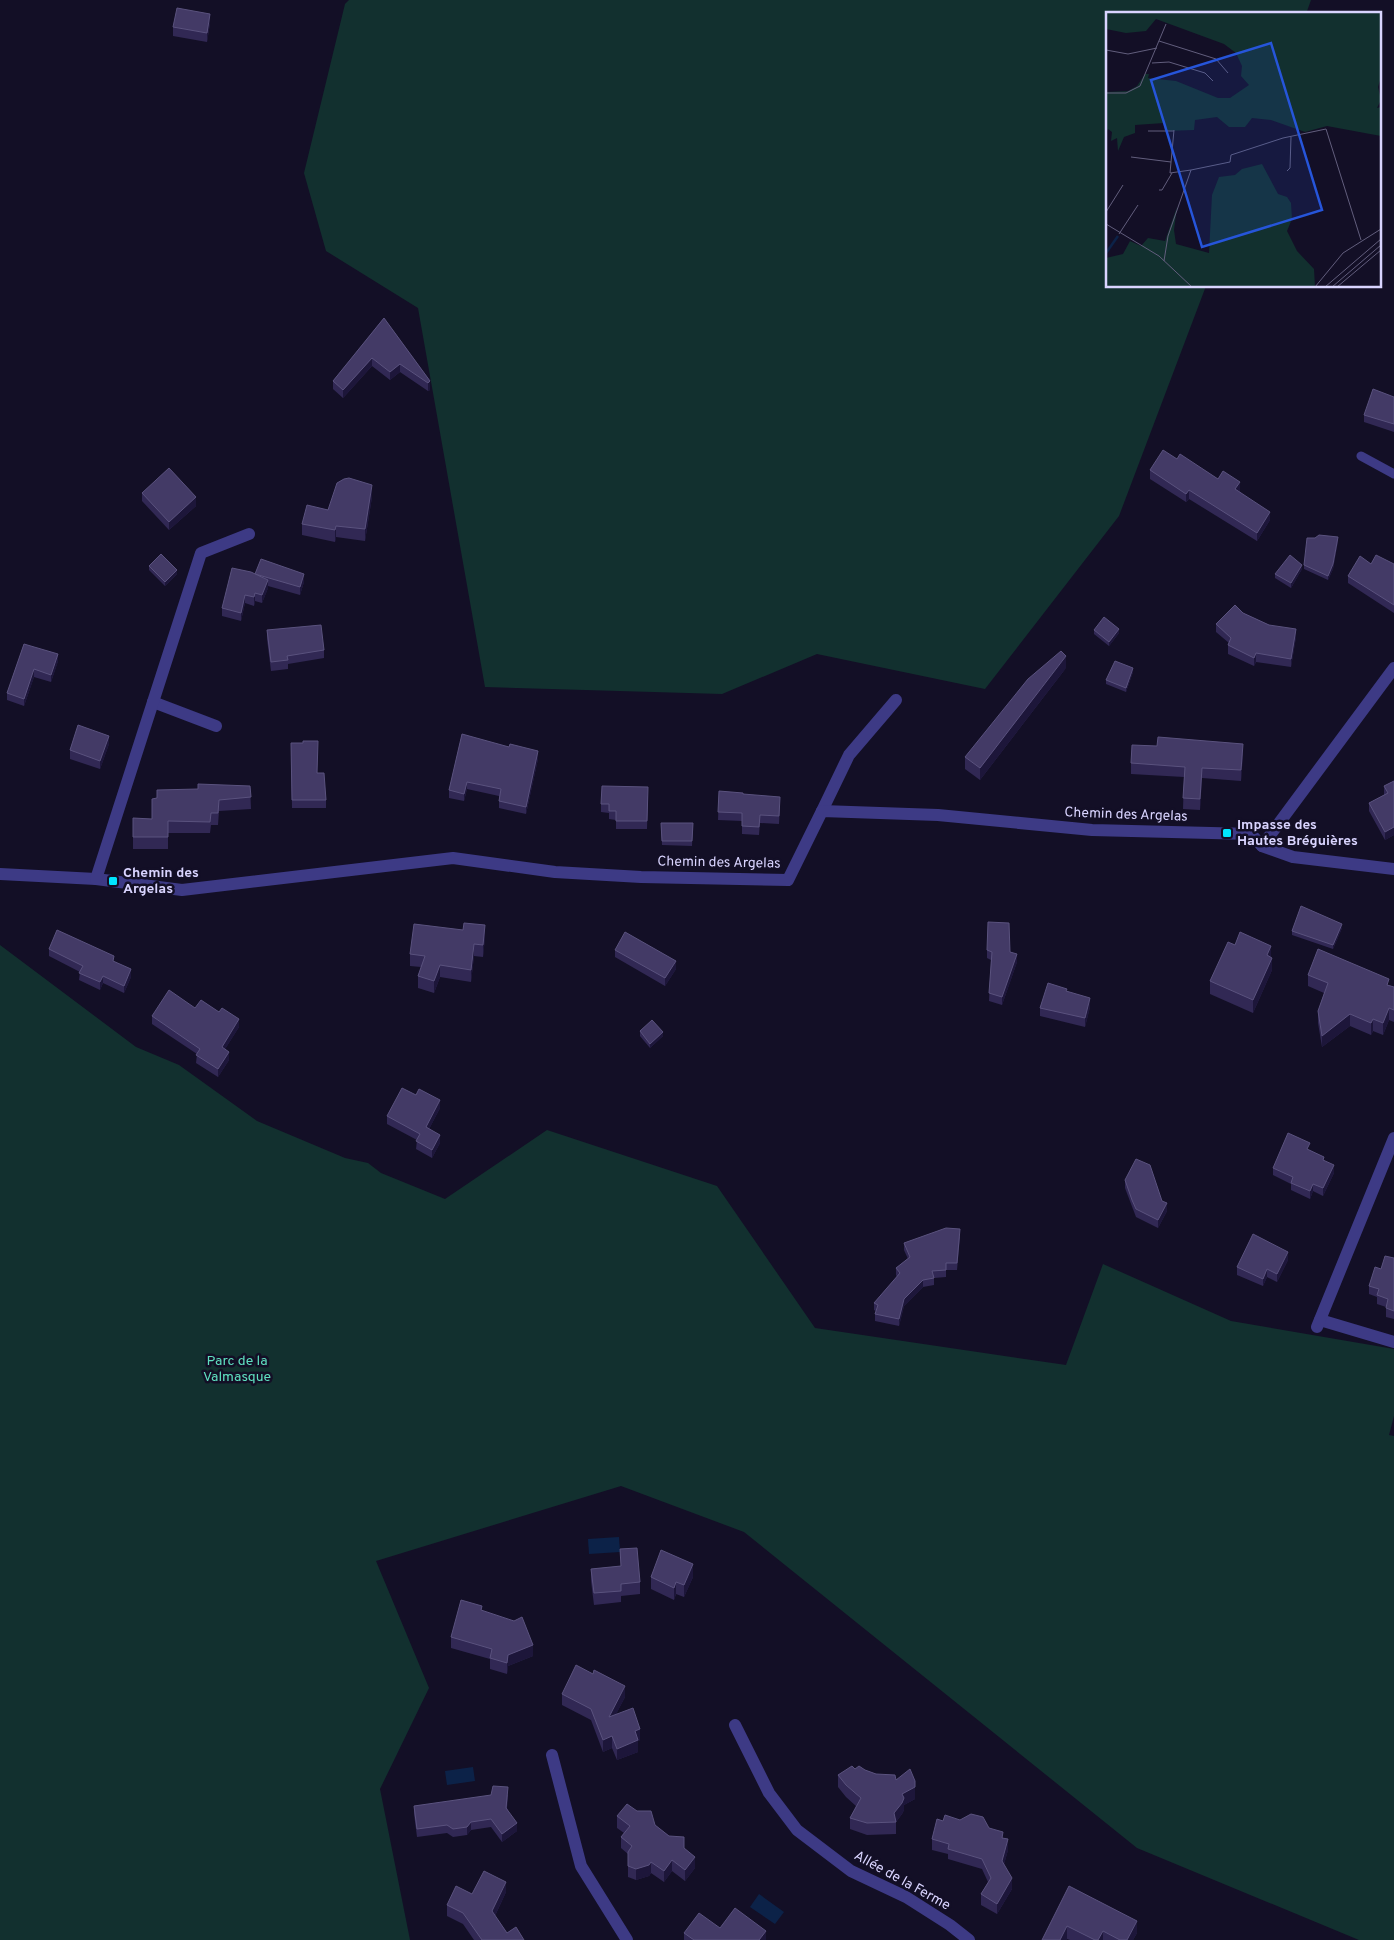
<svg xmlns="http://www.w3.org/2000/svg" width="1394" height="1940" viewBox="0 0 1394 1940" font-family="Overpass,sans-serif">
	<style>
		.green { fill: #12302f }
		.water { fill: #0c2248 }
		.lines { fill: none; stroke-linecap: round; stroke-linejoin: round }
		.service { stroke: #3d3a85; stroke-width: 9 }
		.minor { stroke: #3d3a85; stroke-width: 12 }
		.wall { fill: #312854 }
		.shaded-wall { fill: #1d163a }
		.building { fill: #433a66; stroke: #5a527e }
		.poi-dot { fill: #00e5ff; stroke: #130f26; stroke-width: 2 }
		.labels { text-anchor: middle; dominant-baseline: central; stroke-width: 5; stroke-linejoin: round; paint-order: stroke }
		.street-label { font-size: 14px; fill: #d9d4ff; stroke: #130f26 }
		.poi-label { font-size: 14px; font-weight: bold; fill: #d9d4ff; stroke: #130f26; text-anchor: start }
		.park-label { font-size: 14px; fill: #5fe0c0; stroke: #130f26 }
		.inset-river { fill: none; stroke: #0c2248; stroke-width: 2.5 }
		.inset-road { fill: none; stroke: #625e7d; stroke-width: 1 }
		.view { fill: #2655da; fill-opacity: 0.15; stroke: #2655da; stroke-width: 2.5 }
		.inset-edge { fill: none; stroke: #d9d4ff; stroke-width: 2.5 }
	</style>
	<rect width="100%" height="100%" fill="#130f26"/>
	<g class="green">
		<polygon points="349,0 1311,0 1306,14 1108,14 1108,286 1206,286 1119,516 985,689 817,654 722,694 485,687 418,308 326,251 304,173 345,4"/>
		<polygon points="0,945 136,1047 179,1065 257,1121 345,1158 368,1163 381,1173 445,1199 547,1130 717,1186 815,1328 1066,1365 1103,1264 1231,1321 1394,1349 1394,1416 1389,1435 1394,1436 1394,1940 1359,1940 1137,1848 744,1532 621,1486 376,1561 429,1688 380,1789 410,1940 0,1940"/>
	</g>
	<g class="water">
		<polygon points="619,1537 620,1552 589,1554 588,1539"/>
		<polygon points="473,1767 475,1781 447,1785 445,1771"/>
		<polygon points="759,1894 784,1912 775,1924 750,1907"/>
	</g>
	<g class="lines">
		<polyline class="service" points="1361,456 1394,474"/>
		<g class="minor">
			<polyline points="153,702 216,726"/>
			<polyline points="822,811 849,755 896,700"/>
			<polyline points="1262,846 1293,857 1394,869"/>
			<polyline points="0,874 96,879 182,890 453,858 555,872 641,877 788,880 822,811 938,815 1092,830 1251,834 1262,846 1394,668"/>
			<polyline points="96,879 201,553 249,534"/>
			<polyline points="1320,1320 1394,1342"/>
			<polyline points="1317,1327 1394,1138"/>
			<polyline points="735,1725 769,1793 797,1830 851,1871 906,1897 950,1925 969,1940"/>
			<polyline points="552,1755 581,1866 627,1940"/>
		</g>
	</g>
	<g class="wall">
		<polygon points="210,23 207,42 173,36 173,27"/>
		<polygon points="384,318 430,381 430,390 428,391 400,372 390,380 372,366 343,398 333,389 333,381"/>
		<polygon points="1394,397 1394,432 1364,422 1364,415"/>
		<polygon points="1177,459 1240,490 1239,491 1270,520 1257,541 1189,499 1186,502 1150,479 1150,470"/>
		<polygon points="142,493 196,506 169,530 142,501"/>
		<polygon points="372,497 365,541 336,537 335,542 302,535 302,524 328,510"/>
		<polygon points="1338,541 1333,569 1328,580 1304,569 1304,565"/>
		<polygon points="1371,564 1394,564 1394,613 1348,583 1348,576"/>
		<polygon points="149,566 177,574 165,586 149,570"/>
		<polygon points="1302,569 1291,588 1275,578 1275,574"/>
		<polygon points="255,574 304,582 300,595 268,586 268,588 262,603 255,601 254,606 245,603 241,621 222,616 222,608"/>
		<polygon points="1243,613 1296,637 1291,667 1256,662 1254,666 1228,654 1228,645 1229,643 1216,632 1216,624"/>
		<polygon points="267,630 324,650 324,658 288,664 288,669 271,671 267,639"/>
		<polygon points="1094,630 1119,633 1109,646 1094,634"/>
		<polygon points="24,644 58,661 51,682 34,677 24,706 7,700 7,693"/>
		<polygon points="1066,668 980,780 965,769 965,757"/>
		<polygon points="1133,672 1126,692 1106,684 1106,680"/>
		<polygon points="462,734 538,759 526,814 499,808 499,796 467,789 464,801 449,798 449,790"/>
		<polygon points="291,743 303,743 317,773 326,800 326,808 292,808"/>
		<polygon points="109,744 100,769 70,759 70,750"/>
		<polygon points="1243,754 1241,781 1202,778 1200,810 1183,809 1184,777 1131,774 1131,763"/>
		<polygon points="1394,781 1394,835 1385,840 1369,811 1369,803 1384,795 1384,786"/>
		<polygon points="250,786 251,809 219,811 218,825 211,825 210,833 168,833 168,849 133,849 133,818 152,819 198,789"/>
		<polygon points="719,791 743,794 780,805 779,824 760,823 759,835 742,834 742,821 718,820"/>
		<polygon points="648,796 647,829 616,829 616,820 609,819 609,813 601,812 601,804"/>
		<polygon points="661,823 693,823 692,846 662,845"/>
		<polygon points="1342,928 1333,949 1292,935 1292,931"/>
		<polygon points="485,937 483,957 474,956 471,982 440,977 434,993 418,988 418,976 421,967 410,966 410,954"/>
		<polygon points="1235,945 1271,957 1272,970 1253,1013 1210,994 1210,981"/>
		<polygon points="49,949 114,962 131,977 124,993 103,983 100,990 79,980 80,972 49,956"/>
		<polygon points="615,950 676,969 665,986 615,957"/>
		<polygon points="987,950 1010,952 1017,962 1002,1005 989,1001 991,960 987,958"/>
		<polygon points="1308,975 1389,985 1394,987 1394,1022 1389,1020 1383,1035 1373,1031 1371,1035 1350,1026 1322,1047 1318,1023 1318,1011 1324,993 1308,986"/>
		<polygon points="1090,1007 1085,1027 1040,1016 1040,1008"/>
		<polygon points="195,1008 239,1027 225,1049 229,1060 218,1077 196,1063 197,1054 152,1024 152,1016"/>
		<polygon points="640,1031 663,1036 650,1048 640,1036"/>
		<polygon points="440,1108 429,1129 440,1143 432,1158 416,1149 417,1140 387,1124 387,1116"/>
		<polygon points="1310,1150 1324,1160 1334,1173 1323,1196 1313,1191 1310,1199 1291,1190 1291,1184 1273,1175 1273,1168"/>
		<polygon points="1125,1180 1162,1201 1167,1211 1158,1228 1136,1217 1125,1188"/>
		<polygon points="960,1237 957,1270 946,1270 946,1277 934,1278 934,1285 923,1287 904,1306 899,1326 875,1321 875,1314 876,1311 874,1310 874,1303 897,1277 896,1275 896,1268 908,1259 904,1250 904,1243"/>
		<polygon points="1394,1258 1394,1319 1386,1317 1386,1307 1377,1304 1377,1297 1369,1294 1369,1286 1381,1269"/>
		<polygon points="1288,1260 1277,1282 1267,1277 1263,1286 1237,1275 1237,1267"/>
		<polygon points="620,1549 640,1582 640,1594 621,1596 621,1602 594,1605 591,1581 591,1569 621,1566"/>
		<polygon points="651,1577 693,1577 684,1597 676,1594 674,1600 651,1589"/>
		<polygon points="482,1611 533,1656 508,1666 507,1674 490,1669 490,1659 451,1648 451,1637"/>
		<polygon points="562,1694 625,1697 616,1714 640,1740 638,1741 638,1752 617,1760 612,1748 603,1752 591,1720 562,1705"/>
		<polygon points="855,1769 865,1770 876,1774 896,1780 915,1799 904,1805 904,1810 902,1814 896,1822 896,1834 867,1835 850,1829 850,1818 856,1806 846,1797 838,1787 838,1775"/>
		<polygon points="508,1795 507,1808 517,1831 502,1842 491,1827 471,1830 467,1835 453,1837 447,1833 417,1837 414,1814 414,1806"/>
		<polygon points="617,1816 655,1825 684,1848 695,1868 685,1881 672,1871 664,1882 651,1873 649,1876 636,1880 628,1877 628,1854 621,1848 621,1837 624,1833 617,1828"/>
		<polygon points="943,1821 989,1828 1003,1838 1008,1850 1004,1864 1012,1889 997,1914 981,1905 981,1894 988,1882 982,1869 948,1859 948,1854 932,1850 932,1839"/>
		<polygon points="1069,1886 1137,1933 1133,1940 1070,1940 1067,1939 1067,1940 1042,1940"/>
		<polygon points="506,1892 495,1916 507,1933 524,1940 474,1940 463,1924 447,1916 447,1905 472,1894"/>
		<polygon points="720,1928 766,1940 684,1940 684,1933"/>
	</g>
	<g class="shaded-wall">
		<polygon points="210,14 210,23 207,42 207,33"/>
		<polygon points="372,358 372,366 343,398 343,390"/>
		<polygon points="400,364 400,372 390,380 390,372"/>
		<polygon points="430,381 430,390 428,391 428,383"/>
		<polygon points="1240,482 1240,490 1235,497 1235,489"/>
		<polygon points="372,485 372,497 365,541 365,529"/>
		<polygon points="1189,490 1189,499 1186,502 1186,494"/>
		<polygon points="196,497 196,506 169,530 169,522"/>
		<polygon points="1270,512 1270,520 1257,541 1257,533"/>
		<polygon points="336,526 336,537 335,542 335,530"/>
		<polygon points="1338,537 1338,541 1333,569 1328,580 1328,576"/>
		<polygon points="1302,565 1302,569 1291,588 1291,583"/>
		<polygon points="177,570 177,574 165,586 165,582"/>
		<polygon points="304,574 304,582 300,595 300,587"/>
		<polygon points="268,580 268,588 262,603 262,595"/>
		<polygon points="255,593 255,601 254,606 254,597"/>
		<polygon points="245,595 245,603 241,621 241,613"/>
		<polygon points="1119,629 1119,633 1109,646 1109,642"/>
		<polygon points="1296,629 1296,637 1291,667 1291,659"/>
		<polygon points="1256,653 1256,662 1254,666 1254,658"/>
		<polygon points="58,654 58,661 51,682 51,675"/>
		<polygon points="1066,656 1066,668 980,780 980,768"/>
		<polygon points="1133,668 1133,672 1126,692 1126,688"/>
		<polygon points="34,669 34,677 24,706 24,699"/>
		<polygon points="109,736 109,744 100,769 100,761"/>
		<polygon points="1243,744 1243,754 1241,781 1241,770"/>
		<polygon points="538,751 538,759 526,814 526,807"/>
		<polygon points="1202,768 1202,778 1200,810 1200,799"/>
		<polygon points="467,782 467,789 464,801 464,794"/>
		<polygon points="1394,827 1394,835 1385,840 1385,832"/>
		<polygon points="1342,924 1342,928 1333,949 1333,945"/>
		<polygon points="485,925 485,937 483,957 483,945"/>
		<polygon points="474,944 474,956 471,982 471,970"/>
		<polygon points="1271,946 1271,959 1267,955"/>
		<polygon points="1017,954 1017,962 1002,1005 1002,997"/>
		<polygon points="1272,958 1272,970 1253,1013 1253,1000"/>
		<polygon points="676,961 676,969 665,986 665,978"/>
		<polygon points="440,965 440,977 434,993 434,981"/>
		<polygon points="131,969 131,977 124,993 124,986"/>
		<polygon points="103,976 103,983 100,990 100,982"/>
		<polygon points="1090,998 1090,1007 1085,1027 1085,1018"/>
		<polygon points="1389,1008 1389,1020 1383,1035 1383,1023"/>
		<polygon points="1350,1014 1350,1026 1322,1047 1322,1036"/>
		<polygon points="239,1019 239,1027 222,1054 222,1047"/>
		<polygon points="1373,1019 1373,1031 1371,1035 1371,1023"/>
		<polygon points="663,1032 663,1036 650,1048 650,1044"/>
		<polygon points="229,1052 229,1060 218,1077 218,1069"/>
		<polygon points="440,1100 440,1108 426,1135 426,1127"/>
		<polygon points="440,1135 440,1143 432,1158 432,1150"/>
		<polygon points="1334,1165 1334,1173 1323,1196 1323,1188"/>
		<polygon points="1313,1184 1313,1191 1310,1199 1310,1191"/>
		<polygon points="1167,1203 1167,1211 1158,1228 1158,1220"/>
		<polygon points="1288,1252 1288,1260 1277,1282 1277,1274"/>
		<polygon points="1267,1269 1267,1277 1263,1286 1263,1279"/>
		<polygon points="923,1280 923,1287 904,1306 899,1326 899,1319 904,1299"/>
		<polygon points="693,1564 693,1577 684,1597 684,1585"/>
		<polygon points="676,1582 676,1594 674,1600 674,1588"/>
		<polygon points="533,1645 533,1656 508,1666 507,1674 507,1663 508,1655"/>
		<polygon points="625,1686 625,1697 609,1728 609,1717"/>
		<polygon points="640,1729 640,1740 638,1741 638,1752 617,1760 617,1749 635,1731"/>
		<polygon points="612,1736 612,1748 603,1752 603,1740"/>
		<polygon points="915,1787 915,1799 904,1805 904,1810 902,1814 896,1822 894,1813 902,1794"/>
		<polygon points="471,1822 471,1830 467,1835 467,1827"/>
		<polygon points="517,1823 517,1831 502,1842 502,1834"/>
		<polygon points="1008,1839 1008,1850 1002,1872 1002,1861"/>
		<polygon points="695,1857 695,1868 685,1881 685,1870"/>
		<polygon points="672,1860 672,1871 664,1882 664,1871"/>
		<polygon points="651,1862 651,1873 649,1876 636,1880 636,1869"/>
		<polygon points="1012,1878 1012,1889 997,1914 997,1904"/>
		<polygon points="506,1882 506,1892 492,1922 492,1911"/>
		<polygon points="1137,1921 1137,1933 1133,1940 1127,1940"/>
		<polygon points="1067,1926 1067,1940 1060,1940"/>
		<polygon points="766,1931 766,1940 759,1940"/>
		<polygon points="1103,1931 1103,1940 1098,1940"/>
	</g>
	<g class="building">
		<polygon points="177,8 210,14 207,33 173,27"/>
		<polygon points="384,318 430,381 428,383 400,364 390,372 372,358 343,390 333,381"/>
		<polygon points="1373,389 1394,397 1394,424 1364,415"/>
		<polygon points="1163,450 1177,459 1180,454 1218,479 1223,471 1240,482 1235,489 1270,512 1257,533 1189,490 1186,494 1150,470"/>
		<polygon points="169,468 196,497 169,522 142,493"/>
		<polygon points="349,478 372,485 365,529 336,526 335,530 302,524 307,505 328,510 337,483 344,479"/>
		<polygon points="1319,535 1338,537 1333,564 1328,576 1304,565 1307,538 1315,538"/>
		<polygon points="161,554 177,570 165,582 149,566"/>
		<polygon points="1290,555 1302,565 1291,583 1275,574"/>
		<polygon points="1376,555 1394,564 1394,605 1348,576 1360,556 1371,564"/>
		<polygon points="261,559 304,574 300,587 255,574"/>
		<polygon points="232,568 251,572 268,580 262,595 255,593 254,597 245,595 241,613 222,608"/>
		<polygon points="1235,605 1243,613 1269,625 1296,629 1291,659 1256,653 1254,658 1228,645 1231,638 1216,624"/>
		<polygon points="1104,617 1119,629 1109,642 1094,630"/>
		<polygon points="321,625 324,650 287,656 288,660 271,662 267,630"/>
		<polygon points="24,644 58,654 51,675 34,669 24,699 7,693"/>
		<polygon points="1061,651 1066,656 980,768 965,757 1028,679"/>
		<polygon points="1115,661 1133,668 1126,688 1106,680"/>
		<polygon points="78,725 109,736 100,761 70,750"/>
		<polygon points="462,734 509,747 510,744 538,751 526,807 499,801 501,789 467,782 464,794 449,790"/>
		<polygon points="1158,737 1243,744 1241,770 1202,768 1200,799 1183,798 1185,767 1131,763 1132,745 1157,746"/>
		<polygon points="303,741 318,741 317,773 324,773 326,800 292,800 291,743 303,743"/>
		<polygon points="1394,781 1394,827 1385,832 1369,803 1388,793 1384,786"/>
		<polygon points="198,784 250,786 251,797 219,800 218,813 211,813 210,822 168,821 168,837 133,837 133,818 152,819 152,799 157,798 157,790 198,789"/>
		<polygon points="602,786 648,787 647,821 616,821 616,811 609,811 609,804 601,804"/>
		<polygon points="719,791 743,793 743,794 780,797 779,816 760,815 759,827 742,826 742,813 718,812"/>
		<polygon points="661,823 693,823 692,841 662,841"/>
		<polygon points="1301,906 1342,924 1333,945 1292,931"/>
		<polygon points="988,922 1009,923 1010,952 1017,954 1002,997 989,993 992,952 987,950"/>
		<polygon points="464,923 485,925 483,945 474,944 471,970 440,965 434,981 418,976 425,956 410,954 414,924 463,930"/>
		<polygon points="57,930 114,956 113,961 131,969 124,986 103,976 100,982 79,973 83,966 49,949"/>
		<polygon points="625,932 676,961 665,978 615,950"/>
		<polygon points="1240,932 1271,946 1267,955 1272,958 1253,1000 1210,981 1228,942 1235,945"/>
		<polygon points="1318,949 1389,979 1387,985 1394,987 1394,1010 1389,1008 1383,1023 1373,1019 1371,1023 1350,1014 1322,1036 1318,1011 1328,983 1308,975"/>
		<polygon points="1048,983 1067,989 1066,991 1090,998 1085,1018 1040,1008"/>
		<polygon points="169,990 195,1008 201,1000 219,1012 222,1008 239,1019 222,1047 229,1052 218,1069 196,1055 200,1049 152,1016"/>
		<polygon points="652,1020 663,1032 650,1044 640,1031"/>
		<polygon points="402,1088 416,1095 419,1089 440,1100 426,1127 440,1135 432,1150 416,1141 420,1134 387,1116"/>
		<polygon points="1288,1133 1310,1143 1307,1149 1324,1157 1323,1160 1334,1165 1323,1188 1313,1184 1310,1191 1291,1183 1293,1177 1273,1168"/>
		<polygon points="1136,1159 1150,1165 1162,1201 1167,1203 1158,1220 1136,1209 1132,1200 1125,1180"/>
		<polygon points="946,1228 960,1229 957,1263 946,1263 946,1270 932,1271 934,1278 923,1280 904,1299 899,1319 875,1314 878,1305 874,1303 900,1273 896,1268 910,1257 904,1243"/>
		<polygon points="1253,1234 1288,1252 1277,1274 1267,1269 1263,1279 1237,1267"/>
		<polygon points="1385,1256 1394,1258 1394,1311 1386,1308 1388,1299 1377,1295 1379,1289 1369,1286 1375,1267 1381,1269"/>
		<polygon points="637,1548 640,1582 621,1584 621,1591 594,1593 591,1569 621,1566 620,1549"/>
		<polygon points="661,1550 693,1564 684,1585 676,1582 674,1588 651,1577"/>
		<polygon points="461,1600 482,1606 481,1610 514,1621 522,1617 533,1645 508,1655 507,1663 490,1658 492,1649 451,1637"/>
		<polygon points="576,1665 593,1674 594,1670 625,1686 609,1717 633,1708 640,1729 635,1731 638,1740 617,1749 612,1736 603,1740 591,1709 562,1694"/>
		<polygon points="852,1766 855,1769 859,1766 865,1770 876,1774 895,1775 896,1780 910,1769 915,1781 915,1787 902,1794 904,1798 902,1803 894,1813 896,1822 867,1823 850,1818 861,1798 846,1785 838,1775"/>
		<polygon points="493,1786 508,1787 506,1808 517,1823 502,1834 491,1819 471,1822 467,1827 453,1829 447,1825 417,1829 414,1806 491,1795"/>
		<polygon points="627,1804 637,1811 651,1811 655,1825 669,1836 684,1837 684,1848 695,1857 685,1870 672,1860 664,1871 651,1862 649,1865 636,1869 628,1866 628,1852 632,1846 621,1837 630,1826 617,1816"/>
		<polygon points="971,1814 983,1817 989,1828 1003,1832 1002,1838 1008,1839 1002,1861 1012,1878 997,1904 981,1894 991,1878 982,1859 948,1849 949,1844 932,1839 937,1819 943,1821 945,1815 960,1820"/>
		<polygon points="484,1871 506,1882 492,1911 507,1933 516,1927 524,1940 482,1940 463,1913 447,1905 456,1886 472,1894"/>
		<polygon points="1069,1886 1137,1921 1127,1940 1120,1940 1103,1931 1098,1940 1095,1940 1067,1926 1060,1940 1042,1940"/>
		<polygon points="735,1908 766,1931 759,1940 694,1940 684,1933 699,1913 720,1928"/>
	</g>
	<g class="poi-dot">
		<rect x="1222" y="828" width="10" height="10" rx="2.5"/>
		<rect x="108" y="876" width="10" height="10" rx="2.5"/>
	</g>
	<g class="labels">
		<g class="street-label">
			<text transform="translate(1126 815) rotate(2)">Chemin des Argelas</text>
			<text transform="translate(719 863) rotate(1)">Chemin des Argelas</text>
			<text transform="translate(902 1881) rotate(29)">Allée de la Ferme</text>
		</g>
		<g class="poi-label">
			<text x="1237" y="825">Impasse des<tspan x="1237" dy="16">Hautes Bréguières</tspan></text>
			<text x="123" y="873">Chemin des<tspan x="123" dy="16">Argelas</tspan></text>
		</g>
		<g class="park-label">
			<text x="237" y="1361">Parc de la<tspan x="237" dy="16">Valmasque</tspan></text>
		</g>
	</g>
	<g transform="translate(1106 12)">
		<rect width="275" height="275" fill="#130f26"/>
		<path d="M0,0H275V65L272,75L275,88L271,96L275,95V124L221,114L199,120L165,108L146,106L139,115H123L111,105L89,108L88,118L59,119L58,111L29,113V121L18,125L12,139L11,126L5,129L6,120L2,117L0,121V80L22,79L31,74L39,62H43L42,66L70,69L112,86H124L143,73L135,64L136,54L130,41L118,32L50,7L40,19L20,21L0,17ZM156,152L172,182L181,185L185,191L186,207L181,219L191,239L208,257L209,275H0V246L17,242L24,229L35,234L42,226L59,229L71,195L68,218L70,232L103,241L106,183L113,165L129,163L136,157Z" fill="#12302f"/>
		<path class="inset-river" d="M0,241L12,224"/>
		<path class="inset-road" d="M53,29L110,47L122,61M0,38L22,42L51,36M46,51L63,50L99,61L107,69M0,81H20L34,74L60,12M68,118L64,161L85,158M42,119H68M25,145L65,150M181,159L184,156L185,125M53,178H56L66,161M0,200L17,173M0,212L53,244L86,275M13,222L32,193M58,249L62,224L85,158L124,150L125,143L177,126L220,117L255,228M209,275L237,241L275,217M219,275L275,227M226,275L275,233M231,275L275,238"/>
		<path class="view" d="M165,31L216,198L96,235L45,68Z"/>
		<rect width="275" height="275" class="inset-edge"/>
	</g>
</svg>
